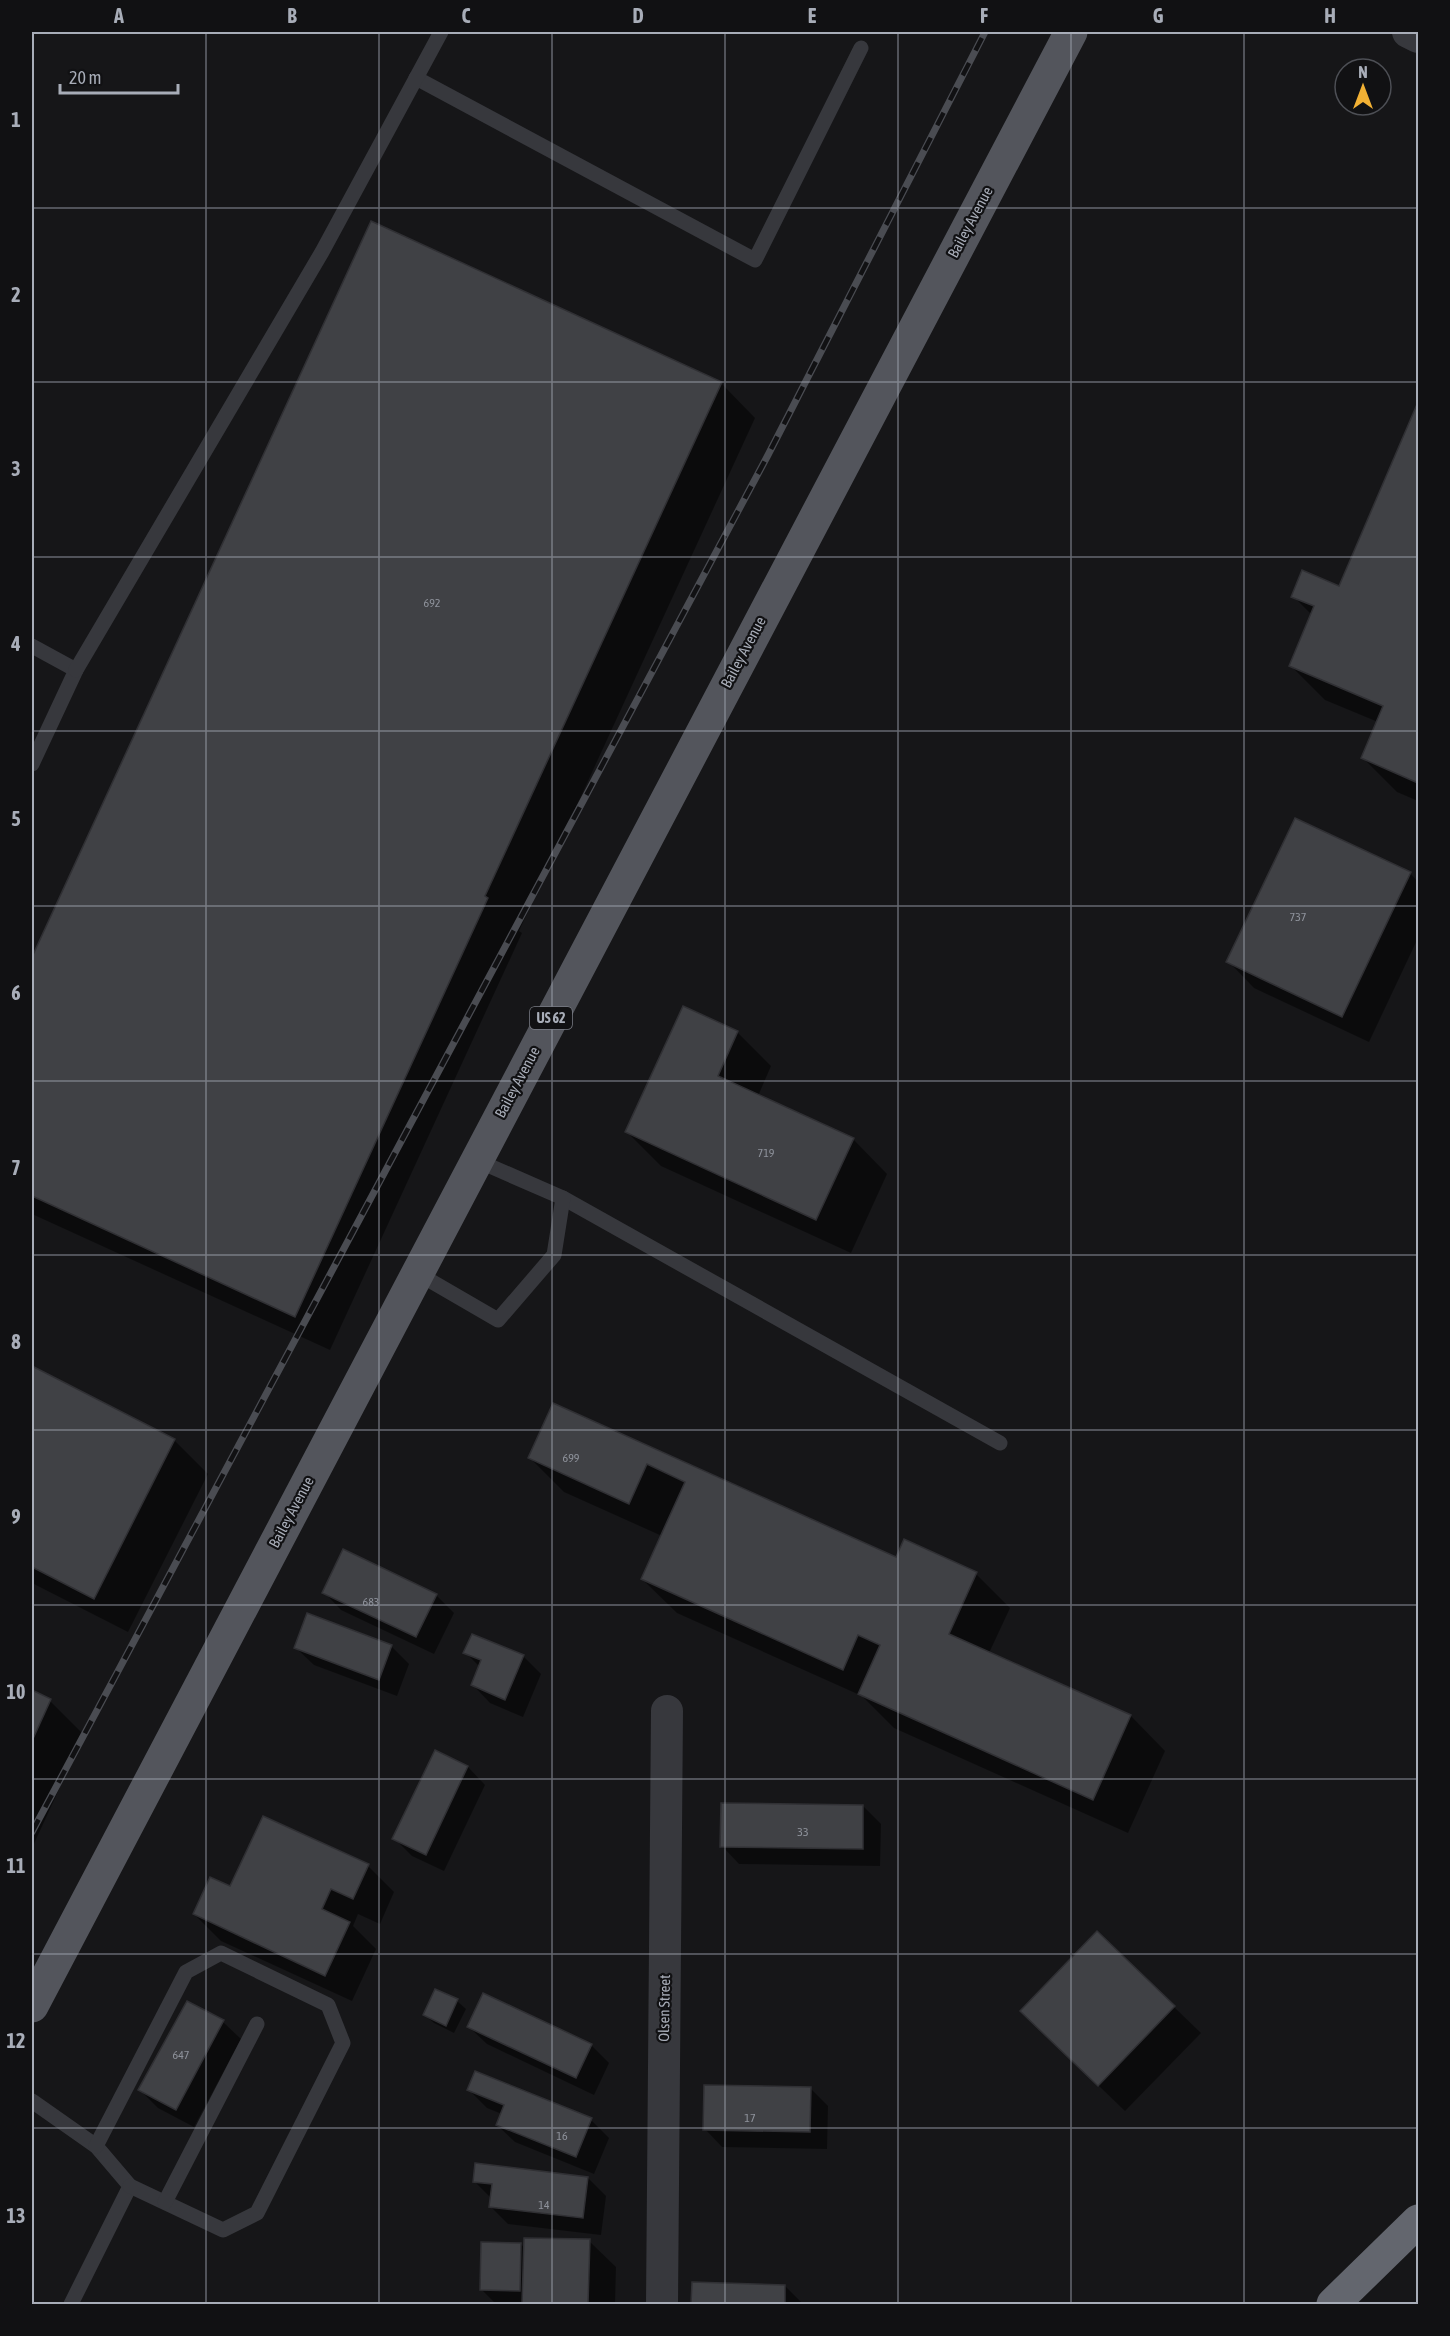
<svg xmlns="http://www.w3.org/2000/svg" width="1450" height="2336" viewBox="0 0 1450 2336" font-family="'Asap Condensed',sans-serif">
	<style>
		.shadow { fill: #0007 }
		.building { fill: #404145; stroke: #303034; stroke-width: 1.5 }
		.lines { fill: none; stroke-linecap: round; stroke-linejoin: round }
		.lane { stroke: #37383d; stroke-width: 15 }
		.street { stroke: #37383d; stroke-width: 32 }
		.primary { stroke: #53555c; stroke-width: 33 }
		.highway { stroke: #63666e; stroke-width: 33 }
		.rail-casing { stroke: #4a4c52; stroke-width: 7 }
		.rail { stroke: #111113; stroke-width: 4.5; stroke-dasharray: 14; stroke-linecap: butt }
		.grid { fill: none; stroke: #a8adb8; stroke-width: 1.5; stroke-opacity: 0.55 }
		.labels { text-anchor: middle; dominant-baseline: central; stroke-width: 4.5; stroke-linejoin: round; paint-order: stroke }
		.number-label { font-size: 12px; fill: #8e929b }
		.shield { fill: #111113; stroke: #7b7e86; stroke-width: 1.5 }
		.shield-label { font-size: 14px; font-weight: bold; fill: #a8adb8 }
		.street-label { font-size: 15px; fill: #a8adb8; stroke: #111113 }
		.neatline { fill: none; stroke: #a8adb8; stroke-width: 2 }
		.grid-label { font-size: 20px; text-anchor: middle; font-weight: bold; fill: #a8adb8 }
	</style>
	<rect width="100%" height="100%" fill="#161618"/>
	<g class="shadow">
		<polygon points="372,223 721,383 755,418 519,931 522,933 330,1350 32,1214 32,961"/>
		<polygon points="1418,406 1418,801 1397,792 1363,758 1378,722 1325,700 1290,665 1312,615 1293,596 1340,588"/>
		<polygon points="1410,873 1418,882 1418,938 1369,1042 1254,988 1228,961"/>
		<polygon points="737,1032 771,1066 758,1096 853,1139 887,1174 851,1253 661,1166 627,1132"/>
		<polygon points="32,1368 174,1440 208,1474 128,1632 32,1583"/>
		<polygon points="554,1405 896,1558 976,1574 1010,1608 989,1653 1131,1716 1165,1751 1128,1833 894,1728 862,1696 677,1613 642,1579 662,1536 564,1492 530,1458"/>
		<polygon points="324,1592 436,1595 454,1613 434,1654 341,1610"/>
		<polygon points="391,1646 409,1664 397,1696 314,1665 296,1648"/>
		<polygon points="465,1652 523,1656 541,1674 523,1717 490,1703 473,1685 480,1667"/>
		<polygon points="32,1692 50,1701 84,1735 32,1848"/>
		<polygon points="435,1752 468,1767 485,1785 444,1871 412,1856 394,1838"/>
		<polygon points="863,1806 881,1824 880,1866 739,1864 722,1846"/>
		<polygon points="368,1866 394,1892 380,1924 358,1914 353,1926 376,1949 352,2001 221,1941 194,1914 231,1888"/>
		<polygon points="1097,1933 1201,2033 1125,2111 1048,2037"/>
		<polygon points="436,1991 457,2001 466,2009 454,2033 434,2023 425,2015"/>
		<polygon points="484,1995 591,2045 609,2063 594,2095 487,2044 469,2027"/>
		<polygon points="223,2022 241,2039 194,2127 158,2108 140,2090"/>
		<polygon points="810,2088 828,2106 827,2149 722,2147 705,2129"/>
		<polygon points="469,2090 591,2120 609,2138 594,2174 515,2142 497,2125 502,2114 487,2108"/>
		<polygon points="588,2178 606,2196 601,2235 508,2224 490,2206 491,2198 474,2181"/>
		<polygon points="589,2241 616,2267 615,2304 496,2304 482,2290 521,2244 525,2249"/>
		<polygon points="693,2284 785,2286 803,2304 693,2304"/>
	</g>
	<g class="building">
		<polygon points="371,221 722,382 485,896 488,898 295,1317 32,1196 32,957"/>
		<polygon points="1418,402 1418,783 1361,758 1383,706 1289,666 1314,606 1291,597 1302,570 1339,586"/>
		<polygon points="1295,818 1411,872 1342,1017 1226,962"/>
		<polygon points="683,1006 738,1031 718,1076 854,1138 816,1220 625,1132"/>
		<polygon points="32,1366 175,1439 94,1599 32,1567"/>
		<polygon points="553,1403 896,1557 904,1539 977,1572 949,1634 1131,1715 1093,1800 858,1694 880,1645 858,1635 843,1670 641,1579 685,1482 647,1464 629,1504 528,1458"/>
		<polygon points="343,1549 437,1594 416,1637 322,1593"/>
		<polygon points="307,1613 392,1645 379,1680 294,1648"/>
		<polygon points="472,1634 524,1655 505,1700 471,1685 481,1660 463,1653"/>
		<polygon points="32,1690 51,1699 32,1741"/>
		<polygon points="435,1750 468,1766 426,1855 392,1839"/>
		<polygon points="721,1803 863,1805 863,1849 720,1847"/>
		<polygon points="263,1816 369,1864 353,1899 331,1889 322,1909 350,1922 325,1976 193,1914 210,1877 230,1886"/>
		<polygon points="1097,1931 1175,2006 1098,2086 1020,2011"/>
		<polygon points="435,1989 458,1999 446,2026 423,2015"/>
		<polygon points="483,1993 592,2044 576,2078 467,2027"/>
		<polygon points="187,2001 224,2020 176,2110 138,2090"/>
		<polygon points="475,2071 592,2118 576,2157 496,2125 504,2105 467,2090"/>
		<polygon points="704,2085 811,2087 810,2132 703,2130"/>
		<polygon points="475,2163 588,2177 583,2218 489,2207 492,2184 473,2182"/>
		<polygon points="524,2238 590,2239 588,2304 522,2304"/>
		<polygon points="481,2242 521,2243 520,2291 480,2290"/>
		<polygon points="692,2282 785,2285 785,2304 691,2304"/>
	</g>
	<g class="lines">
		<g class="lane">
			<polyline points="416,78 755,260 861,48"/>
			<polyline points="32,646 76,670 32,764"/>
			<polyline points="76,670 322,252 441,32"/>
			<polyline points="563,1198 1000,1443"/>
			<polyline points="417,1273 498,1320 554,1255 563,1198 476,1160"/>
			<polyline points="32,2101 96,2146 130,2186 71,2304"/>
			<polyline points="96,2146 186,1972 221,1953 328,2005 343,2043 257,2213 223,2230 130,2186"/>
			<polyline points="165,2202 257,2024"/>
		</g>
		<g class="street">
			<polyline points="1408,32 1418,37"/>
			<polyline points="662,2304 667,1711"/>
		</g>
		<polyline class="primary" points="32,2006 1071,32"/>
		<polyline class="highway" points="1333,2304 1418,2221"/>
		<defs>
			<polyline id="rail" points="32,1832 768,455 985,32"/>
		</defs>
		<use href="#rail" class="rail-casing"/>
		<use href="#rail" class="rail"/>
	</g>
	<path class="grid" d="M206,32V2304M379,32V2304M552,32V2304M725,32V2304M898,32V2304M1071,32V2304M1244,32V2304M32,208H1418M32,382H1418M32,557H1418M32,731H1418M32,906H1418M32,1081H1418M32,1255H1418M32,1430H1418M32,1605H1418M32,1779H1418M32,1954H1418M32,2128H1418"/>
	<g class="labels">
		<g class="number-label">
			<text x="432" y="603">692</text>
			<text x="1298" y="917">737</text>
			<text x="766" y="1153">719</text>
			<text x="571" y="1458">699</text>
			<text x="371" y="1602">683</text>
			<text x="803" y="1832">33</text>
			<text x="181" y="2055">647</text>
			<text x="750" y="2118">17</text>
			<text x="562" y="2136">16</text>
			<text x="544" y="2205">14</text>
		</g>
		<rect class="shield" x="530" y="1007" width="42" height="22" rx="4.5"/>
		<g class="shield-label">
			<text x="551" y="1018">US 62</text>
		</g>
		<g class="street-label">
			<text transform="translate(970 222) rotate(-62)">Bailey Avenue</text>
			<text transform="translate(743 652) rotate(-62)">Bailey Avenue</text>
			<text transform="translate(517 1082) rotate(-62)">Bailey Avenue</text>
			<text transform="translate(291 1512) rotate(-62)">Bailey Avenue</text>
			<text transform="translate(664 2008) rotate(-89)">Olsen Street</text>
		</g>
	</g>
	<rect width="1450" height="2336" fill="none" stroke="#111113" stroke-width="66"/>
	<g transform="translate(1363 87)"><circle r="28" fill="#111113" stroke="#4d4f55" stroke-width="1.5"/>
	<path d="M0-4.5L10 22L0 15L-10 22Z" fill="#f2b134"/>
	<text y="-9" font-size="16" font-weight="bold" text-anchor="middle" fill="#a8adb8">N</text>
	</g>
	<path d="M60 84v9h118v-9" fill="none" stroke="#a8adb8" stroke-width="3"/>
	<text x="69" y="84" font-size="18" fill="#a8adb8" stroke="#111113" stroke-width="4.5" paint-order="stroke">20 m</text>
	<rect x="33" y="33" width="1384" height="2270" class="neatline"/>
	<g class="grid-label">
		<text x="119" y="23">A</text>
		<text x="292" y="23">B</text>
		<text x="466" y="23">C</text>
		<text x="638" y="23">D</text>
		<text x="812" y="23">E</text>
		<text x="984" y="23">F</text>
		<text x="1158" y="23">G</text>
		<text x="1330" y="23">H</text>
		<text x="16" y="127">1</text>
		<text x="16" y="302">2</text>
		<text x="16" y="476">3</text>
		<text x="16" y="651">4</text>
		<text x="16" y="826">5</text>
		<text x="16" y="1000">6</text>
		<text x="16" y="1175">7</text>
		<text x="16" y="1349">8</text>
		<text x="16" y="1524">9</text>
		<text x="16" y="1699">10</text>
		<text x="16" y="1873">11</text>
		<text x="16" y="2048">12</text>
		<text x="16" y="2223">13</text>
	</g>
</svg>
